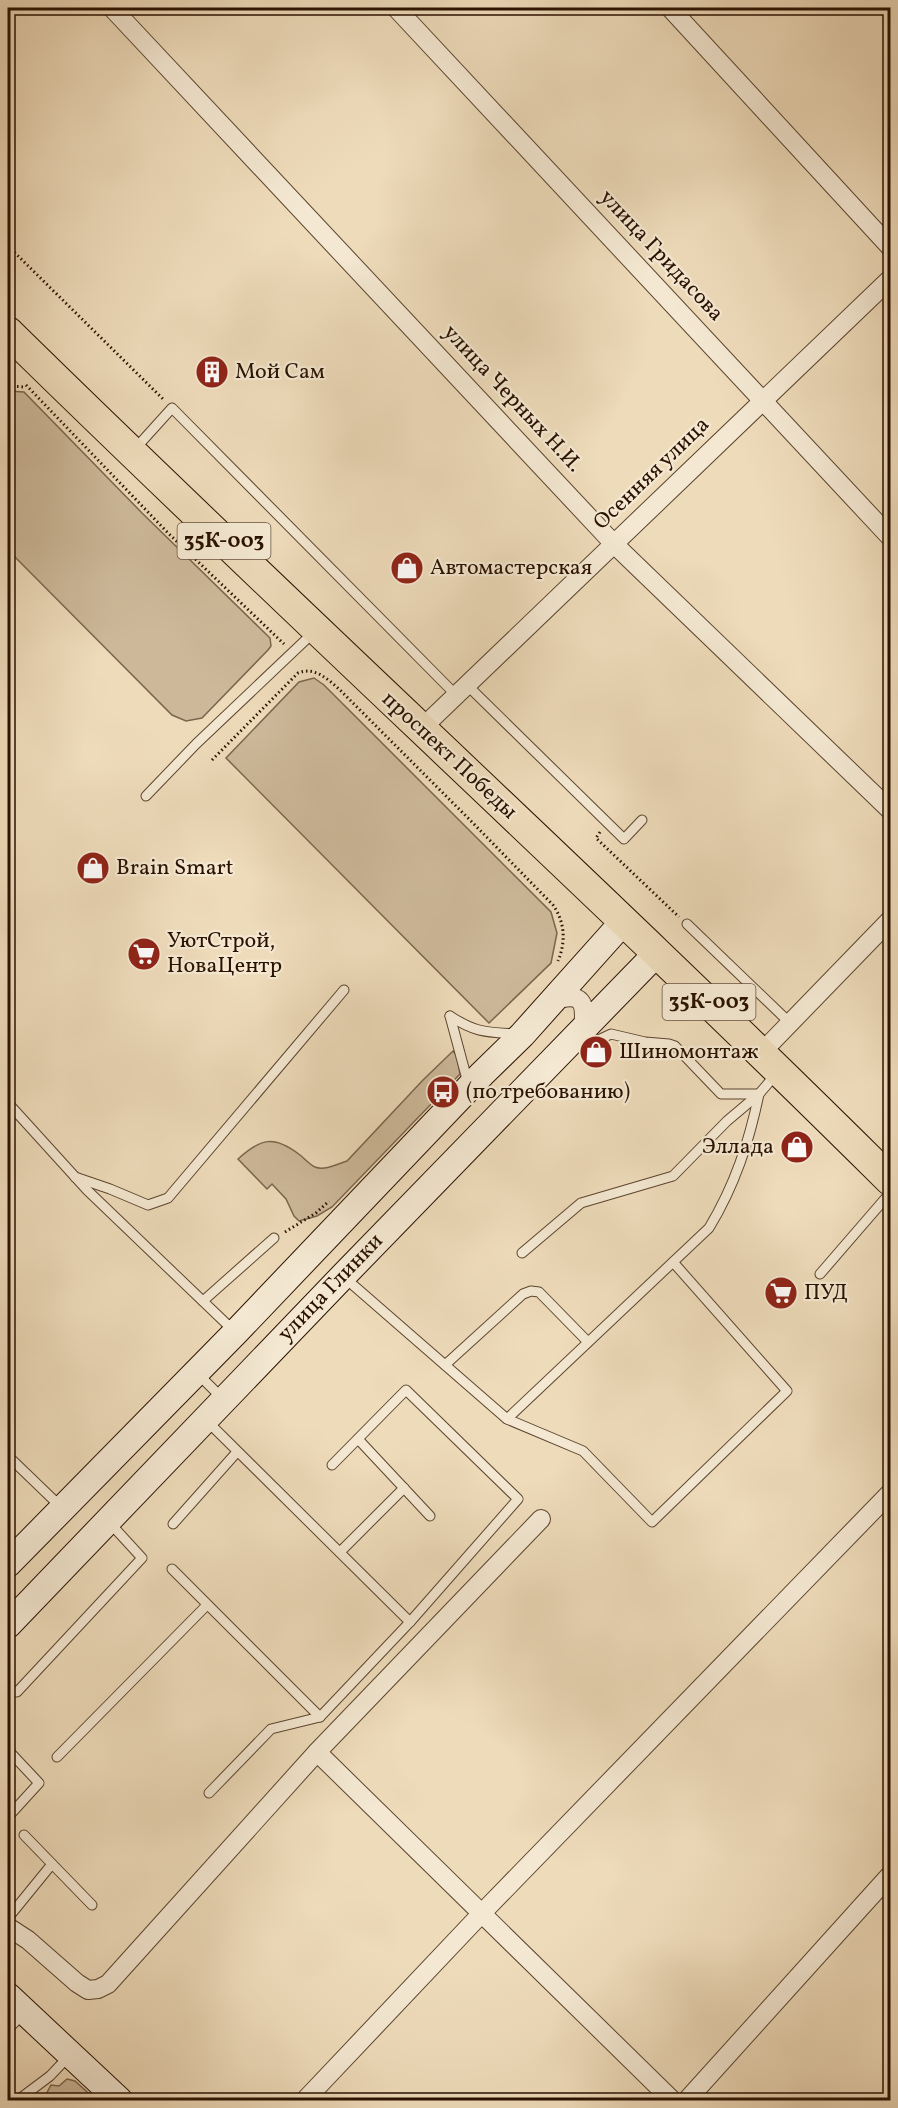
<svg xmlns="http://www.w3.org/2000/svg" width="898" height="2108" viewBox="0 0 898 2108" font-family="Vollkorn,serif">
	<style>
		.green { fill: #cdb99a; stroke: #7c654d; stroke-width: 1.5 }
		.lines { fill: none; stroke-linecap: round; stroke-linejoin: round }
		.lane-casing { stroke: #5b442e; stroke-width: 11 }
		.street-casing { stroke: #5b442e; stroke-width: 20 }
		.secondary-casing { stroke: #2a1100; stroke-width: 28 }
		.primary-casing { stroke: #2a1100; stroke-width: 32 }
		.path { stroke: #2a1100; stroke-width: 3; stroke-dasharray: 1.5 3; stroke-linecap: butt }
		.lane { stroke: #f4e8d2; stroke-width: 9 }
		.street { stroke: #f4e8d2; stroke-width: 18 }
		.secondary { stroke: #f4e8d2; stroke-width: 26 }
		.primary { stroke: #eedbba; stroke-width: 30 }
		.labels { text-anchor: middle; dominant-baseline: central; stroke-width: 4.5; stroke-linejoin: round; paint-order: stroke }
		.shield { fill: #f4e8d2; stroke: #67523f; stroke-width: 1.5 }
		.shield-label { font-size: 21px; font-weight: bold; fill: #2a1100 }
		.street-label { font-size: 22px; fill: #2a1100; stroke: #f4e8d2 }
		.poi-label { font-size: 22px; fill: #2a1100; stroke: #f4e8d2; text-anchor: start }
	</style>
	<rect width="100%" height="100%" fill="#eedbba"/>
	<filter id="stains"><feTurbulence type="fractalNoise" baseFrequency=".00333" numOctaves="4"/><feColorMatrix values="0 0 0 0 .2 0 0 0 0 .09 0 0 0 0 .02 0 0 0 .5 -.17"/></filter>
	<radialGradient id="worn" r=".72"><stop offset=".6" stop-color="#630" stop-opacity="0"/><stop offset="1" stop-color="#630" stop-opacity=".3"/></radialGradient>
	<g class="green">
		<polygon points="8,391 24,392 142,513 270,638 271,646 268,650 202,718 186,721 172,715 8,550"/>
		<polygon points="314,678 324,685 551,912 557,933 551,963 489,1023 226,758 299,682"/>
		<path d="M453,1051L457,1056L460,1074L332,1207L317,1216L299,1221L294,1216L286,1199L272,1184L267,1189L238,1159C261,1138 274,1135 300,1155C304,1158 309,1164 315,1167C324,1171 338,1164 347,1161L423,1080Z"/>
		<polygon points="67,2079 75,2081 96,2100 43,2100 51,2085 59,2086"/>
	</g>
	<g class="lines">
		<defs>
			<g id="lane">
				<polyline points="134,450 172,408 456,695"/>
				<polyline points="467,685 624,839 642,820"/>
				<polyline points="146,796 196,744 314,632"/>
				<polyline points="687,924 790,1023"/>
				<polyline points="450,1016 468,1083"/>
				<path d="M450,1016C476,1033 486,1032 516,1034"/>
				<polyline points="583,1031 594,1042 611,1034 645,1042 669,1044 675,1046 721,1094 759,1094"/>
				<polyline points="8,1103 87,1190 234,1331"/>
				<polyline points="75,1177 110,1189 148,1205 168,1198 344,990"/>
				<polyline points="522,1253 581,1203 673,1176 727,1121 759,1094 776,1074"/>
				<polyline points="820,1274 890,1193"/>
				<polyline points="345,1278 507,1419 583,1451 652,1522 787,1391 673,1262"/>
				<polyline points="203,1301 274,1238"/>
				<polyline points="445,1365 523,1294 531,1291 539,1292 588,1342"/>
				<polyline points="198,1374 222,1398"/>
				<path d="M507,1419L709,1228C735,1185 749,1142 759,1094"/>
				<polyline points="207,1421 410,1622"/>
				<polyline points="358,1439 430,1516"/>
				<polyline points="8,1456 62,1508"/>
				<polyline points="173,1524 237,1452"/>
				<polyline points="340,1552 404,1488"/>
				<polyline points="172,1569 320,1717"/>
				<polyline points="17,1692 142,1558 109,1522"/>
				<polyline points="8,1750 39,1783 8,1817"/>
				<polyline points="57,1757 207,1605"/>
				<polyline points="209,1793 271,1729 320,1717 410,1622 518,1499 406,1390 332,1465"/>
				<polyline points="24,1835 92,1905"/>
				<polyline points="8,1918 52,1864"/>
				<polyline points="8,2029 23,2014"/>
				<polyline points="18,2100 50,2076 69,2056"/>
			</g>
			<g id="street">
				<polyline points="112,8 614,544 890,810"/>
				<polyline points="396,8 890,537"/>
				<polyline points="670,8 890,247"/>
				<polyline points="421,729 890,279"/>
				<path d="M553,1001C583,991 586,1002 583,1030"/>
				<polyline points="762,1052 890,920"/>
				<polyline points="317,1752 672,2100"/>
				<polyline points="8,1927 28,1940 77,1983 88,1990 98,1989 108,1984 317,1752 541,1519"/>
				<polyline points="305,2100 482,1913 890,1493"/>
				<polyline points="687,2100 890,1875"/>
			</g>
			<g id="secondary">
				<polyline points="8,1564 235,1333 482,1074 522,1035 624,921"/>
				<polyline points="8,1625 343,1276 657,953"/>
				<polyline points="8,1996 119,2100"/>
			</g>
			<path id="primary" d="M8,332C299,618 601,893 890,1180"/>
		</defs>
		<use href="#lane" class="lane-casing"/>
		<use href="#street" class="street-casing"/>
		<use href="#secondary" class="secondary-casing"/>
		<use href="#primary" class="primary-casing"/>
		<g class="path">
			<polyline points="8,246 163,399"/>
			<polyline points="26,385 168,533 284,644"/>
			<polyline points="8,386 25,387"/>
			<path d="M212,760L298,673C315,666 329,680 341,691L471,821L553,905C565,922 566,942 558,961"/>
			<polyline points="600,832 596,838 679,917"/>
			<polyline points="285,1232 316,1213 329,1201"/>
		</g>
		<use href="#lane" class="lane"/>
		<use href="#street" class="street"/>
		<use href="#secondary" class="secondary"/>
		<use href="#primary" class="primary"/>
	</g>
	<defs>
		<symbol id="building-disc" viewBox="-11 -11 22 22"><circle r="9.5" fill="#8f2418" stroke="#f4e8d2"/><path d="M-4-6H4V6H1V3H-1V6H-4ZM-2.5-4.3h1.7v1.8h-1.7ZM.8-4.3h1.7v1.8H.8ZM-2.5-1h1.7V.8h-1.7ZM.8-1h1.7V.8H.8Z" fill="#fff"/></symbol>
		<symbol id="shop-disc" viewBox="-11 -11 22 22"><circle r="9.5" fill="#8f2418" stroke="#f4e8d2"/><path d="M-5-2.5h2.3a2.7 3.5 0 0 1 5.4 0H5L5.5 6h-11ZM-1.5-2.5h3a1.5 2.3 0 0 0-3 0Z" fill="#fff"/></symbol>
		<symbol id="supermarket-disc" viewBox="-11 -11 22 22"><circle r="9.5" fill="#8f2418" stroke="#f4e8d2"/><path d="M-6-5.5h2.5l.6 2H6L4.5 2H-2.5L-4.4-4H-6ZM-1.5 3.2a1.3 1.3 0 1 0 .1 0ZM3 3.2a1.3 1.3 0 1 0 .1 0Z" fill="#fff"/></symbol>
		<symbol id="bus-disc" viewBox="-11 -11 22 22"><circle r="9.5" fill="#8f2418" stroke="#f4e8d2"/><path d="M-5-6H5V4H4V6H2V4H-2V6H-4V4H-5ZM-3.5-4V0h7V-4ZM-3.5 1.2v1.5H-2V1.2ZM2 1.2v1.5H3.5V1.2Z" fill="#fff"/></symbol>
	</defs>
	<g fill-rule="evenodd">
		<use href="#building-disc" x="193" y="353" width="38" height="38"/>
		<use href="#shop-disc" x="388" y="549" width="38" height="38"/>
		<use href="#shop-disc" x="74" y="849" width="38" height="38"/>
		<use href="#supermarket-disc" x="125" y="935" width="38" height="38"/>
		<use href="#shop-disc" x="577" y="1033" width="38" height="38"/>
		<use href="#bus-disc" x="424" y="1073" width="38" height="38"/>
		<use href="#shop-disc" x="778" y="1128" width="38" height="38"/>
		<use href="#supermarket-disc" x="762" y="1274" width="38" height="38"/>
	</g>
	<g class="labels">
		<g class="shield">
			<rect x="177.5" y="523" width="93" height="36" rx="4.5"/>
			<rect x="662.5" y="984" width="93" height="36" rx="4.5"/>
		</g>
		<g class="shield-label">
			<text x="224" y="541">35К-003</text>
			<text x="709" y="1002">35К-003</text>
		</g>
		<g class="street-label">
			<text transform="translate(661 256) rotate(47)">улица Гридасова</text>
			<text transform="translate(512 399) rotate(47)">улица Черных Н.И.</text>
			<text transform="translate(652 474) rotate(-44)">Осенняя улица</text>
			<text transform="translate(449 756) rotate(43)">проспект Победы</text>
			<text transform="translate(331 1288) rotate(-46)">улица Глинки</text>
		</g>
		<g class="poi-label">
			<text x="235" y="372">Мой Сам</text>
			<text x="430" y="568">Автомастерская</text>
			<text x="116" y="868">Brain Smart</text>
			<text x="167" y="941">УютСтрой,<tspan x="167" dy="25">НоваЦентр</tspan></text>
			<text x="619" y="1052">Шиномонтаж</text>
			<text x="466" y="1092">(по требованию)</text>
			<text x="774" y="1147" text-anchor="end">Эллада</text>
			<text x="804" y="1293">ПУД</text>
		</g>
	</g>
	<rect width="898" height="2108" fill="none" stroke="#eedbba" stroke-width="30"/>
	<rect x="9" y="9" width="880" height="2090" fill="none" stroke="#2a1100" stroke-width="3"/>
	<rect x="15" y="15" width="868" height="2078" fill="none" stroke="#2a1100" stroke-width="1.5"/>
	<rect width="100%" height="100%" filter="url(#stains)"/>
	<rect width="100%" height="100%" fill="url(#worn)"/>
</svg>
